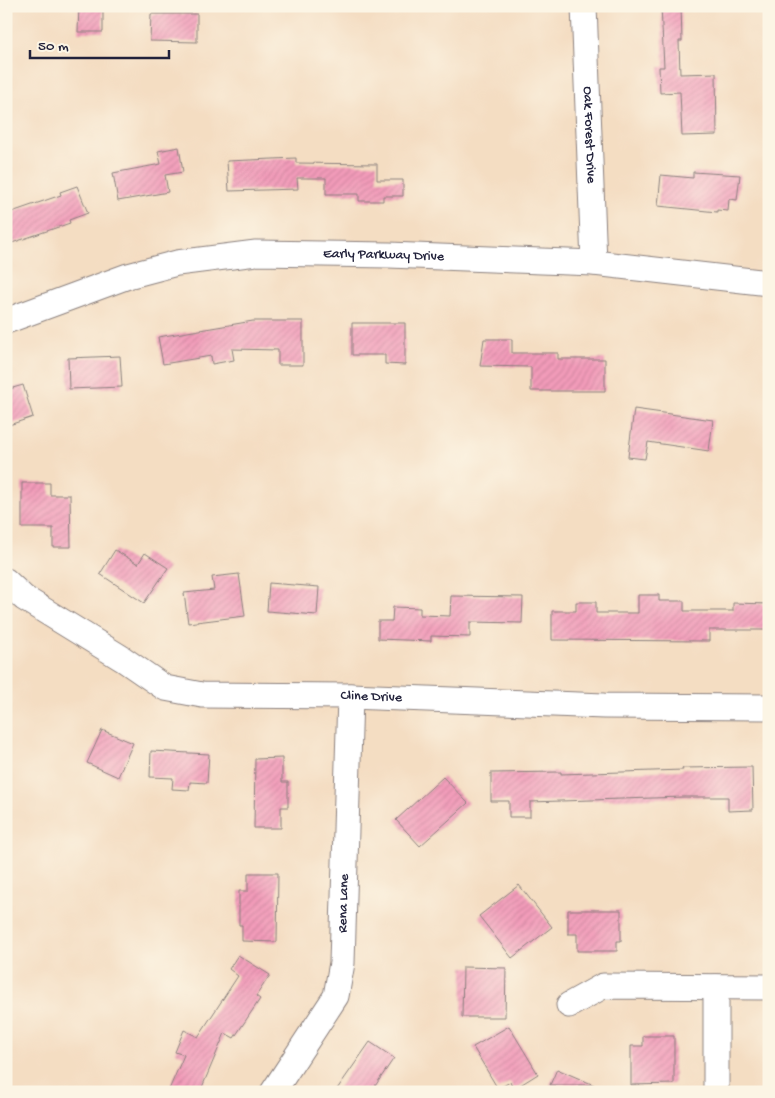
<svg xmlns="http://www.w3.org/2000/svg" width="775" height="1098" viewBox="0 0 775 1098" font-family="'Gochi Hand',sans-serif">
	<style>
		.building { fill: url(#building-hatch) }
		.lines { fill: none; stroke-linecap: round; stroke-linejoin: round }
		.minor-casing { stroke: #8b807e; stroke-width: 27 }
		.minor { stroke: #fff; stroke-width: 25 }
		.labels { text-anchor: middle; dominant-baseline: central; stroke-width: 4.5; stroke-linejoin: round; paint-order: stroke }
		.street-label { font-size: 14px; fill: #22223b; stroke: #fcf5e5 }
	</style>
	<defs>
		<pattern id="building-hatch" width="6" height="6" patternUnits="userSpaceOnUse" patternTransform="scale(1.25)"><rect width="6" height="6" fill="#f29bb9"/><path d="M-1 1l2-2M0 6l6-6M5 7l2-2" fill="none" stroke="#cf85a0"/></pattern>
	</defs>
	<rect width="100%" height="100%" fill="#fcf5e5"/>
	<filter id="ink" filterUnits="userSpaceOnUse"><feTurbulence type="fractalNoise" baseFrequency=".02" numOctaves="2"/><feDisplacementMap in="SourceGraphic" scale="10" xChannelSelector="R" yChannelSelector="G"/><feConvolveMatrix kernelMatrix="1 2 1 2 8 2 1 2 1" color-interpolation-filters="sRGB"/></filter>
	<filter id="wash" filterUnits="userSpaceOnUse"><feTurbulence type="fractalNoise" baseFrequency=".0096" numOctaves="4" result="noise"/><feDisplacementMap in="SourceGraphic" scale="20" xChannelSelector="R" yChannelSelector="G"/><feGaussianBlur stdDeviation="1.12" result="paint"/><feColorMatrix in="noise" values="0 0 0 0 0 0 0 0 0 0 0 0 0 0 0 0 0 1.4 0 .05"/><feComposite in="paint" operator="in"/></filter>
	<g filter="url(#wash)">
		<rect width="100%" height="100%" fill="#f4ddc2"/>
		<g id="blocks">
			<g class="building">
				<polygon points="79,6 103,6 103,32 78,32"/>
				<polygon points="661,6 681,6 682,41 679,41 680,74 716,73 717,135 682,136 680,92 660,93 659,67 664,67"/>
				<polygon points="151,14 197,14 197,42 150,41"/>
				<polygon points="179,147 183,172 165,175 168,192 118,201 113,173 161,164 158,151"/>
				<polygon points="296,158 296,163 377,164 377,180 403,180 403,196 383,196 383,201 359,201 359,194 326,194 326,178 297,178 298,189 229,191 227,161"/>
				<polygon points="693,172 740,175 737,200 729,199 728,211 717,210 717,212 658,206 661,175 693,178"/>
				<polygon points="77,186 88,213 69,220 70,223 6,245 6,214 61,195 60,192"/>
				<polygon points="253,321 303,321 303,365 278,365 278,350 232,349 234,360 212,364 211,356 163,364 158,337"/>
				<polygon points="352,323 405,323 405,365 385,364 385,355 352,355"/>
				<polygon points="484,339 512,339 512,353 558,353 558,359 605,359 605,391 531,391 531,367 480,366"/>
				<polygon points="120,356 122,387 69,389 68,358"/>
				<polygon points="23,385 33,417 6,426 6,390"/>
				<polygon points="634,409 713,420 709,451 648,442 645,459 628,457"/>
				<polygon points="22,483 50,483 50,495 70,495 71,547 53,547 53,528 22,528"/>
				<polygon points="115,550 138,564 145,553 168,568 144,603 100,574"/>
				<polygon points="239,574 245,616 188,623 184,593 214,590 212,577"/>
				<polygon points="269,583 319,587 317,615 267,611"/>
				<polygon points="638,595 659,595 659,601 684,601 684,611 733,611 733,603 769,604 769,630 709,630 709,641 552,640 552,611 576,611 576,602 596,602 596,613 638,613"/>
				<polygon points="451,596 523,597 522,623 470,622 470,637 431,636 431,641 378,639 378,621 392,621 393,607 420,608 420,615 450,616"/>
				<polygon points="102,730 133,743 118,777 87,763"/>
				<polygon points="151,751 209,754 207,783 190,782 189,790 172,789 173,778 150,777"/>
				<polygon points="282,758 282,782 288,782 288,807 281,807 281,828 254,828 255,759"/>
				<polygon points="752,767 753,810 728,811 728,797 683,797 530,802 530,817 509,817 509,801 491,801 491,773 561,772 561,774 683,770 682,768"/>
				<polygon points="443,777 468,803 420,846 396,820"/>
				<polygon points="248,873 278,873 277,942 242,941 242,925 239,925 239,891 248,891"/>
				<polygon points="519,885 552,927 512,958 479,916"/>
				<polygon points="568,910 621,910 621,941 617,941 617,951 577,951 577,934 568,934"/>
				<polygon points="238,955 270,975 256,996 260,999 234,1038 225,1033 200,1092 168,1092 184,1055 175,1052 184,1030 198,1037 238,976 229,969"/>
				<polygon points="463,967 506,968 505,1017 462,1017"/>
				<polygon points="509,1026 538,1074 514,1089 510,1082 498,1089 473,1047"/>
				<polygon points="643,1036 674,1036 674,1084 631,1085 631,1046 643,1046"/>
				<polygon points="370,1042 394,1058 371,1092 335,1092"/>
				<polygon points="557,1069 594,1085 550,1085"/>
			</g>
		</g>
	</g>
	<g filter="url(#ink)">
		<use href="#blocks" fill-opacity="0" stroke="#8b807e" stroke-width="1"/>
		<g class="lines">
			<defs>
				<g id="minor">
					<path id="s1" d="M584,6L594,263"/>
					<path id="s2" d="M6,321L128,276L177,263L256,253L389,255L594,263L769,283"/>
					<path id="s3" d="M6,581L24,598L123,659L165,688L202,695L350,696L604,706L769,707"/>
					<polyline points="716,987 716,1092"/>
					<polyline points="569,1005 603,986 769,987"/>
					<path id="s4" d="M273,1092L336,996L342,963L350,696"/>
				</g>
			</defs>
			<use href="#minor" class="minor-casing"/>
			<use href="#minor" class="minor"/>
		</g>
	</g>
	<g class="labels">
		<g class="street-label">
			<text stroke="none"><textPath href="#s1" startOffset="129">Oak Forest Drive</textPath></text>
			<text stroke="none"><textPath href="#s2" startOffset="388">Early Parkway Drive</textPath></text>
			<text stroke="none"><textPath href="#s3" startOffset="399">Cline Drive</textPath></text>
			<text stroke="none"><textPath href="#s4" startOffset="208">Rena Lane</textPath></text>
		</g>
	</g>
	<rect width="775" height="1098" fill="none" stroke="#fcf5e5" stroke-width="25"/>
	<path d="M30 50v8h139v-8" fill="none" stroke="#22223b" stroke-width="2.5"/>
	<text x="38" y="50" font-size="15" fill="#22223b" stroke="#fcf5e5" stroke-width="4" paint-order="stroke">50 m</text>
</svg>
